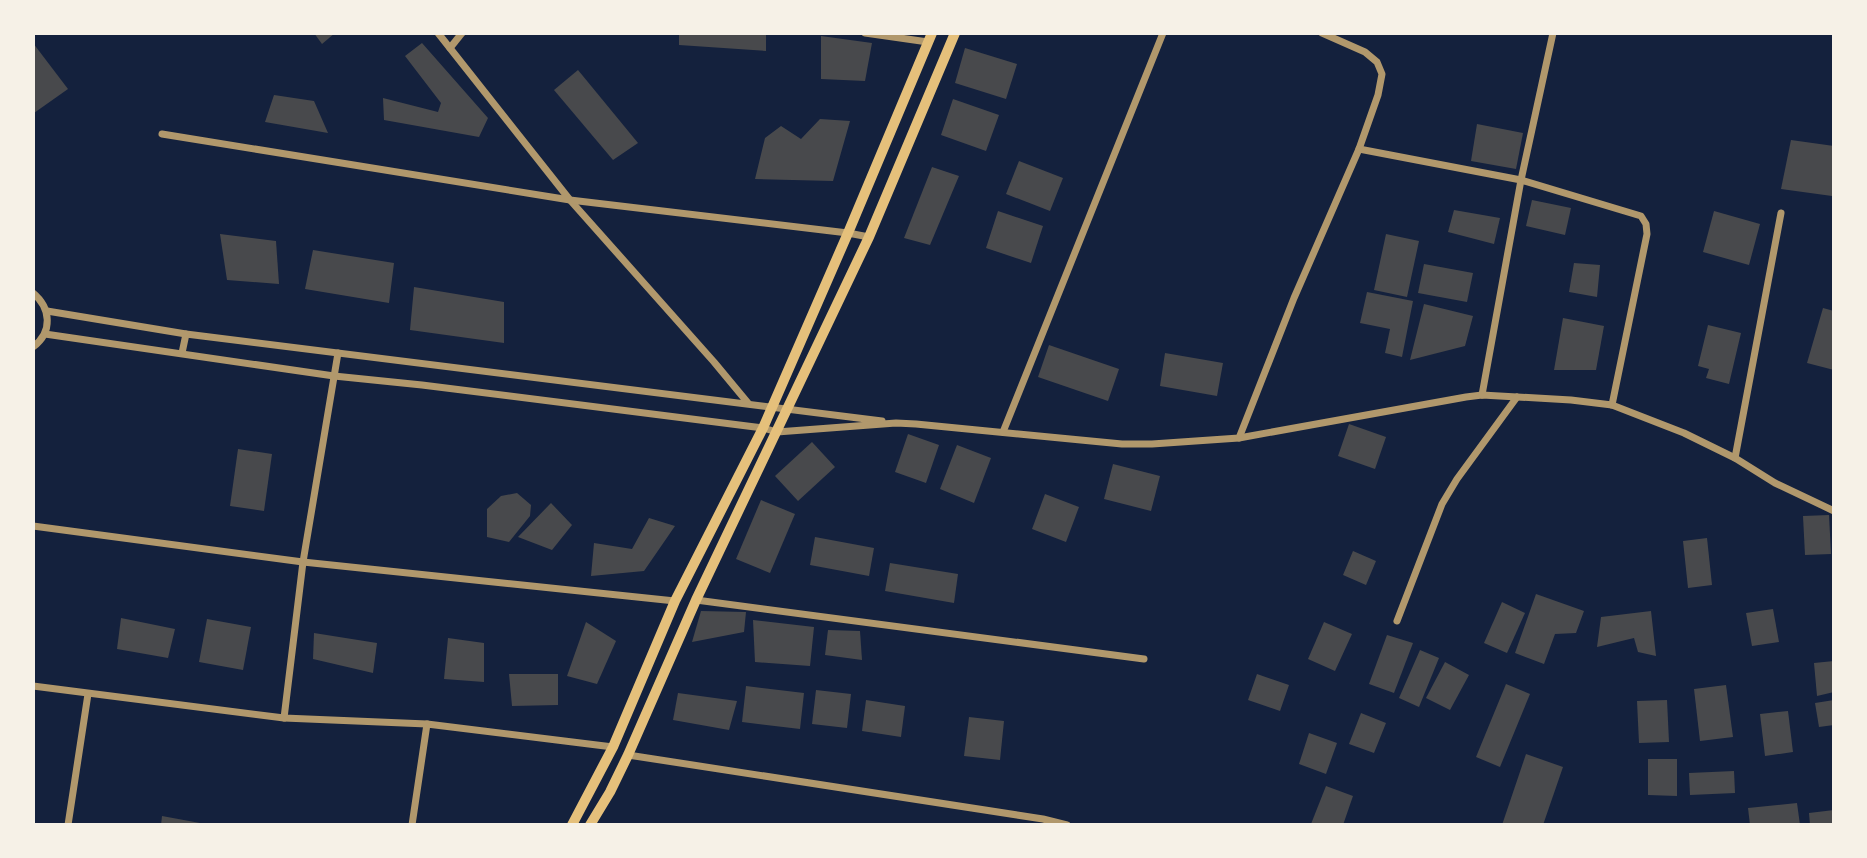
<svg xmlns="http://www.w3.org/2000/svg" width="1867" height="858" viewBox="0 0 1867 858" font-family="Karla,sans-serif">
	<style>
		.building { fill: #48494c }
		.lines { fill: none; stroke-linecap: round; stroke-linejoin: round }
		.minor { stroke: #b1986c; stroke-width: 7 }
		.secondary { stroke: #e5c07b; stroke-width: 10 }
	</style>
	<rect width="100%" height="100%" fill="#14213d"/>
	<g class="building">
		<polygon points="314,33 335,33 322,44"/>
		<polygon points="679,33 766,33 766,51 679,45"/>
		<polygon points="821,36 872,43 865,81 821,79"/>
		<polygon points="33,43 68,89 34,113 33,112"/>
		<polygon points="422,43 488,118 479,137 384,120 383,98 438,112 441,103 405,56"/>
		<polygon points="965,48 1017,64 1006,99 955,83"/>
		<polygon points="578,70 638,143 613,160 554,90"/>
		<polygon points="274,95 314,101 328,133 265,122"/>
		<polygon points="953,99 999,115 986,151 941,135"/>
		<polygon points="820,119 850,121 833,181 755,179 765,138 781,126 801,139"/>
		<polygon points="1477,124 1523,133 1516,169 1471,161"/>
		<polygon points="1791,140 1834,146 1834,185 1832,196 1781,189"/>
		<polygon points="1019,161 1063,178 1050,211 1006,194"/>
		<polygon points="932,167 959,176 930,245 904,238"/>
		<polygon points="1532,200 1571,208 1565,235 1526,226"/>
		<polygon points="1454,210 1500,218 1494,244 1448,232"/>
		<polygon points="998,211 1043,226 1031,263 986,248"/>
		<polygon points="1714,211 1760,224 1749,265 1703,252"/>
		<polygon points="220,234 276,241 279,284 227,280"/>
		<polygon points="1386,234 1419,241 1407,297 1374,290"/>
		<polygon points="313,250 394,263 389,303 305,289"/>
		<polygon points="1574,263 1600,265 1597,297 1569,292"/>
		<polygon points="1424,264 1473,273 1467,302 1418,293"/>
		<polygon points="414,287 504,302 504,343 410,330"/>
		<polygon points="1367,292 1413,301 1402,357 1385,353 1390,329 1360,323"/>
		<polygon points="1424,304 1473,316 1465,346 1410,360"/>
		<polygon points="1823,308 1834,311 1834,370 1807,363"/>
		<polygon points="1563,318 1604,326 1596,370 1554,370"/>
		<polygon points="1708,325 1741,333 1729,384 1706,378 1709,369 1698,366"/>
		<polygon points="1049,345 1119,369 1108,401 1038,377"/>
		<polygon points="1165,353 1223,363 1217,396 1160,386"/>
		<polygon points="1349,424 1386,437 1375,469 1338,456"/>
		<polygon points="908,434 939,445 926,483 895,472"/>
		<polygon points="812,442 835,467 798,501 775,476"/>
		<polygon points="957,445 991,458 974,503 940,489"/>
		<polygon points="238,449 272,454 264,511 230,506"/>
		<polygon points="1113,464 1160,476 1151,511 1104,499"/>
		<polygon points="517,493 531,505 530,516 509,542 487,537 487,509 501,496"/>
		<polygon points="1045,494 1079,507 1066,542 1032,529"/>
		<polygon points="761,500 795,514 770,573 736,559"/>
		<polygon points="551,503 572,525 552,550 518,537"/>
		<polygon points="1829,515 1831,554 1805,555 1803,516"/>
		<polygon points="649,518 675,526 644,571 591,576 594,543 632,549"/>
		<polygon points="815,537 874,548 869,576 810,565"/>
		<polygon points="1707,538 1712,585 1688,588 1683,541"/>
		<polygon points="1353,551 1376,561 1366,585 1343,575"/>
		<polygon points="890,563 958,574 954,603 885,591"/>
		<polygon points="1536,594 1584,611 1576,633 1555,634 1544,664 1515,653"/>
		<polygon points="1502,602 1525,613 1507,653 1484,643"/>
		<polygon points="1773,609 1779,642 1752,646 1746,613"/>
		<polygon points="701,611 746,612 744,632 692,642"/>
		<polygon points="1651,611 1656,656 1638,652 1634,638 1597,647 1601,617"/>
		<polygon points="121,618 175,629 168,658 117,649"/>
		<polygon points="207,619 251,627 243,670 199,662"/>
		<polygon points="753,620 814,627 810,666 755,662"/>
		<polygon points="586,622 616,641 597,684 567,676"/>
		<polygon points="1324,622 1352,634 1335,671 1308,659"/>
		<polygon points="828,630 860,631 862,660 825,655"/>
		<polygon points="314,633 377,643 373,673 313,659"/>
		<polygon points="1387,635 1413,643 1394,693 1369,684"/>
		<polygon points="448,638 484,643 484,682 444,679"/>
		<polygon points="1420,650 1439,658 1419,707 1399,698"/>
		<polygon points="1834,661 1834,692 1817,696 1814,663"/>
		<polygon points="1445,662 1469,675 1450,710 1426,698"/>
		<polygon points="509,674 558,674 558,705 512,706"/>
		<polygon points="1257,674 1289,685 1280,711 1248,700"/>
		<polygon points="1506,684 1530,694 1500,767 1476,757"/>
		<polygon points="1726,685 1733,737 1700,741 1694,689"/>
		<polygon points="746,686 804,693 800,729 742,722"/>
		<polygon points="816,690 851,694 847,728 812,724"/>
		<polygon points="678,693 737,701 729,730 673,720"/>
		<polygon points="866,700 905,706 901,737 862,731"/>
		<polygon points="1667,700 1669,742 1639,743 1637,701"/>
		<polygon points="1834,700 1834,725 1819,727 1815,703"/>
		<polygon points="1788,711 1793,752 1765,756 1760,714"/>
		<polygon points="1361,713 1386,723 1374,753 1349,744"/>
		<polygon points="969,717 1004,721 1000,760 964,756"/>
		<polygon points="1309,733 1337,743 1326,774 1299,764"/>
		<polygon points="1526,754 1563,767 1543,825 1502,825"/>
		<polygon points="1648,759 1677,759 1677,796 1648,795"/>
		<polygon points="1734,771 1735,793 1690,795 1689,773"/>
		<polygon points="1326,786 1353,796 1343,825 1311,824"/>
		<polygon points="1797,803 1800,825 1750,825 1748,808"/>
		<polygon points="1834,810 1834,825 1810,825 1809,813"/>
		<polygon points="162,816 200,823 200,825 161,825"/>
	</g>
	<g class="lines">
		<g class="minor">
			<polyline points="438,33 570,200 714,362 748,403"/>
			<polyline points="865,33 928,42"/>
			<polyline points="450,48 462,33"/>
			<polyline points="162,134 570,200 848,233 869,237"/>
			<polyline points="1359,149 1521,180 1641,216 1646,224 1647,234 1612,405"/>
			<path d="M33,293C51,308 53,332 33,347"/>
			<polyline points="47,311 186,334 882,421"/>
			<polyline points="45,334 334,376 422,385 763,428 777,432 896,423 916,424 1122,444 1152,444 1239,438 1466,397 1482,395 1571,400 1612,405 1684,433 1735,458 1775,483 1834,511"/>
			<polyline points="182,353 186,334"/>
			<polyline points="1482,395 1521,180 1553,33"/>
			<polyline points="1003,432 1163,33"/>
			<polyline points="1239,438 1294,298 1359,149 1378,95 1382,74 1377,62 1365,52 1322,33"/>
			<polyline points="1735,458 1781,213"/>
			<polyline points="33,526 303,562 675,601"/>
			<polyline points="696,600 1144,659"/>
			<polyline points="1397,621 1442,504 1457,479 1517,397"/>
			<polyline points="33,686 284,718 427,724 613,747"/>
			<polyline points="284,718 303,562 338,353"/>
			<polyline points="628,755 1043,819 1067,825"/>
			<polyline points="68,825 88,694"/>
			<polyline points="412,825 427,724"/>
		</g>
		<g class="secondary">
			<polyline points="572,825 613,747 675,601 763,428 848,233 932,33"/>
			<polyline points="590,825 610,792 628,755 696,600 869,237 955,33"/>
		</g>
	</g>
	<rect width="1867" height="858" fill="none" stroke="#f6f1e7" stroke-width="70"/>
</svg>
